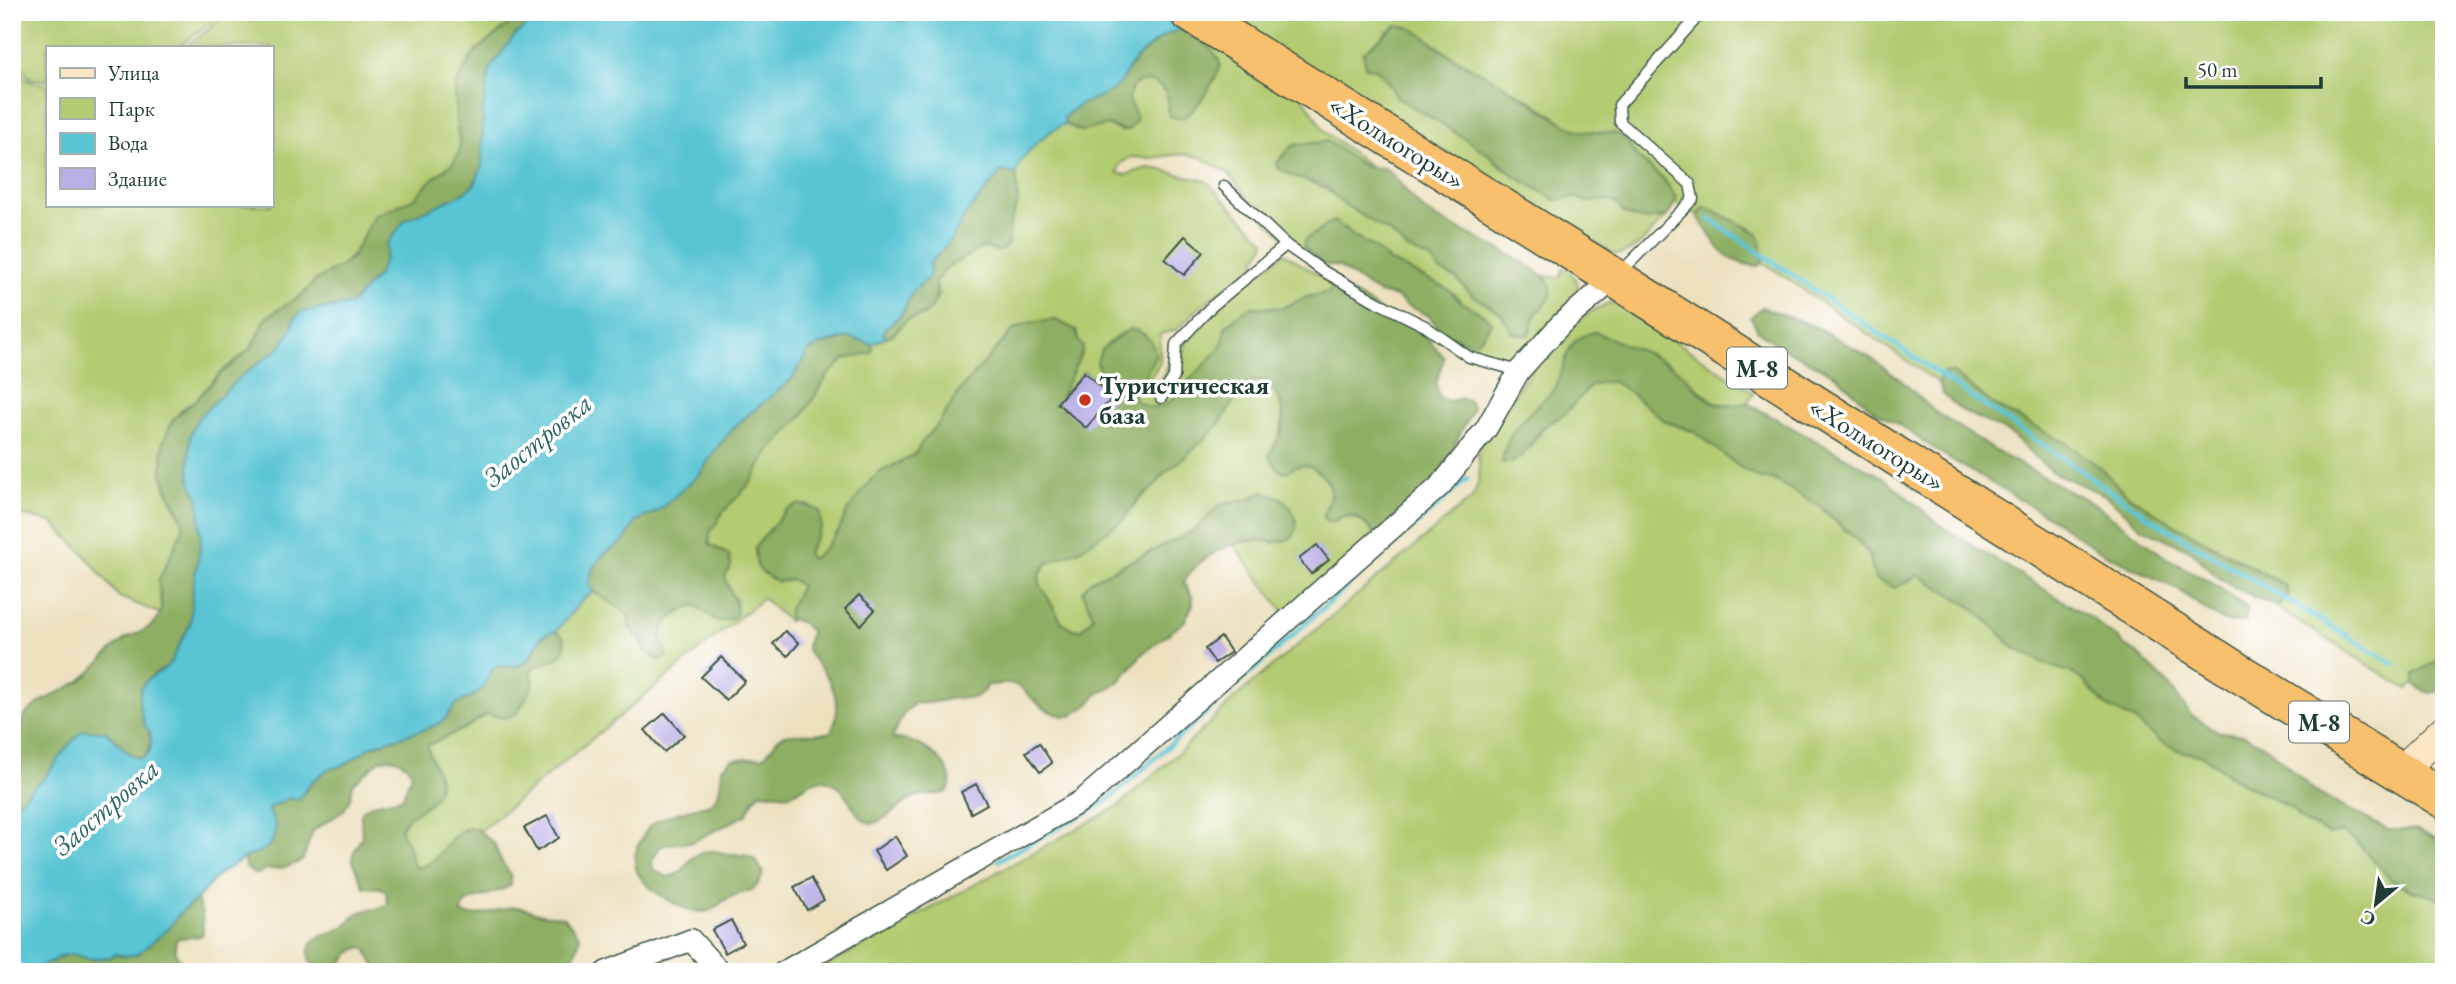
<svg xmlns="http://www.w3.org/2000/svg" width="2456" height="984" viewBox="0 0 2456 984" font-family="'EB Garamond',serif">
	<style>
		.green { fill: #b3cb71; stroke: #698452; stroke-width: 2 }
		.forest { fill: #8eaf63; stroke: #56764c; stroke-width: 2 }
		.water { fill: #59c4d4; stroke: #3c8084; stroke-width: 2 }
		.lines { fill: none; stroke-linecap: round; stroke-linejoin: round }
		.stream { stroke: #59c4d4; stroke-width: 5 }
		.building { fill: #baaee6 }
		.lane-casing { stroke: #3e5549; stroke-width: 13 }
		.street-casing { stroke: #3e5549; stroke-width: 24 }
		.secondary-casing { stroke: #3e5549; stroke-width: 32 }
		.highway-casing { stroke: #3e5549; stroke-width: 41 }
		.lane { stroke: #fff; stroke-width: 10 }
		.street { stroke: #fff; stroke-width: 21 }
		.secondary { stroke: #fce5c4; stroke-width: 30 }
		.highway { stroke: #f8bf6c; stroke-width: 38 }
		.poi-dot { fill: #c8321e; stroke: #fff; stroke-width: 2.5 }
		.labels { text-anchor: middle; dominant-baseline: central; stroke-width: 7; stroke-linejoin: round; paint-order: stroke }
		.shield { fill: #fff; stroke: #627771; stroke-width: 2 }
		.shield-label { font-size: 24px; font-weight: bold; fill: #1f3d34 }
		.street-label { font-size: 26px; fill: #1f3d34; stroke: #fff }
		.poi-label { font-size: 26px; font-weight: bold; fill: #1f3d34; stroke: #fff; text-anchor: start }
		.water-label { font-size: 28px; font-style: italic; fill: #306664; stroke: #fff }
	</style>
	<rect width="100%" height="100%" fill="#fff"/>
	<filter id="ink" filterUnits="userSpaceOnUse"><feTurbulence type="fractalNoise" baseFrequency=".0143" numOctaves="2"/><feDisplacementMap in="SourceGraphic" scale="14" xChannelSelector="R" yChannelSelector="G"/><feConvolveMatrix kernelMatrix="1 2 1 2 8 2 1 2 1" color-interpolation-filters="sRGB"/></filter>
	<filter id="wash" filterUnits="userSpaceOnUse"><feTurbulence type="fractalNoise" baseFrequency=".00686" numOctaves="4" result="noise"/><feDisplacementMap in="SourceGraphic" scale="28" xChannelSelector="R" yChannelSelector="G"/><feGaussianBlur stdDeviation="1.57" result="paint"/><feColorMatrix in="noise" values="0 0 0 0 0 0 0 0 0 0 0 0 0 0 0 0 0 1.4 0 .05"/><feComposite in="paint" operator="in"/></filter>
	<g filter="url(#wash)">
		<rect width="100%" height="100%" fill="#ece0be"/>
		<g class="green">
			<polygon points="23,12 219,12 208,25 178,47 47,47 47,81 30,78 12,54 14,26"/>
			<path d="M224,12H519L508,25L475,52L456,120L460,145L459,153L453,163L431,180L415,198L402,204L342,265L316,280L303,294L267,317L250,349L220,373L197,399L181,410L163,442L162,474L168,493L182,519L184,527L159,580C158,592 162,599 161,614L119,597L86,556L52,522L17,514L12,516V61L28,81L47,85V205H271V47H185L211,28Z"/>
			<path d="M1196,12H2444V657L2414,674V684L2407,689L2280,610L2277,607L2288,595L2285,585L2165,519L2121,490L2108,476L2066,443L1995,406L1952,372L1943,373L1939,383L1763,262L1760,243L1750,227L1740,226L1705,207L1698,215L1675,202L1676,198L1664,179L1634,154L1623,137L1615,133L1596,134L1576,131L1535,103L1447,53L1415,30L1387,31L1381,40L1371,46L1377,70L1385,78L1397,97L1406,103L1444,125L1491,156L1498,164L1555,200L1576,197L1586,202L1606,200L1616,203L1624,213L1659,219L1668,215C1654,228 1633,259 1612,253L1273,48L1325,132L1373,168L1354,161L1331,143L1296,144L1286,154L1291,175L1326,188L1344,204L1390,233L1409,250L1430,258L1439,270L1456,278L1472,295L1501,313L1512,332L1521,335L1529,334C1531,326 1532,318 1538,311C1550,297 1557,295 1545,276L1558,278L1561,276L1563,267C1575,275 1579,282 1579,296L1522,360C1494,367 1470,349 1447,334L1469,342L1481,338L1490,325V319L1461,302L1455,294L1386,259L1373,247L1354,237L1346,228C1324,230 1316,227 1304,247L1322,264L1302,252L1263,218L1228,173L1200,157L1182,154L1151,158L1131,157L1120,164L1117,173L1126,175L1147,168L1157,169L1206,181L1265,241L1264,246L1254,261L1258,263L1205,303L1176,330L1160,334V362L1145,387L1147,393C1160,386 1165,371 1171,359L1178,375L1184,346L1219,304L1284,253L1335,286L1329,292L1304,298L1282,308L1259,307L1243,311L1226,327L1225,340L1222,345L1182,392L1164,406L1149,408L1135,400L1133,392L1146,373L1122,333L1108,343L1100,374C1107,381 1108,389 1113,397L1057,403L1081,354L1076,330L1056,320L1027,323L1013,330L961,389L939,423L925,438L914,455L878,473L848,511L839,530L822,551L811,559L807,553L811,547L820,511L807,505L787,509L755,547L757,567L784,582L791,579L801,586L789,609L788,621L763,598L480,831L475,828L463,829L433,862L415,868C409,858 412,854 408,845C406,838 401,836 400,829L412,812L417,810L437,772L428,751V745L467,727L487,714L505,718L520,709L534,681L530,671L534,667L558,658L564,638L556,631L583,599L593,592L617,606L628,615L631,629L640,639L643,646L666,650L661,640L663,628L669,619L688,607L695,605L701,607L717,621L736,601L727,587L725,576L731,566L729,555L709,544L710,533L723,512L751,482L768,452L802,416L828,375L845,359L871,353L873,348L871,344L894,334L907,320L921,316L931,308L938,295L935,282L946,268L983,247L997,251L1009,236L1010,223L1018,203L1016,174L1018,165L1029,150L1056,127L1065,124L1081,131L1108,125L1122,132L1137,118L1128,99C1130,94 1131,86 1135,83C1147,75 1166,86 1168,99C1168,103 1167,106 1167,110L1187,115L1216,78L1219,59L1205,43Z"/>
			<path d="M1609,303L1620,305L1754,393L1747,403C1717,409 1711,401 1690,381C1680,372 1652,354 1639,350C1618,342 1596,343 1574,342L1553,392L1519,424L1503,453L1530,446L1545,426L1565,414L1590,386L1602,382H1614L1631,393L1665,421L1695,432L1738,466L1760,479H1772L1818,505L1844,530L1854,536L1870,557L1906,583L1918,575L1966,603L1991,624L2013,647L2048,665L2070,672L2084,681L2106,706L2134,720L2160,742L2180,751L2204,756L2235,780L2292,808L2299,818L2309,824L2329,834L2343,833L2356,841L2390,879L2412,891L2444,899V972H814L1117,807L1185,747L1237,696L1472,498C1481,481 1481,470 1477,451C1509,402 1552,325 1609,303Z"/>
			<path d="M1259,380H1266C1280,395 1288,416 1279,435L1298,465C1321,462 1339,489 1325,509L1334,522C1352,510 1363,521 1376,535L1286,615L1234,545C1248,539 1261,540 1275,543L1291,508L1284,500L1263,492L1245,500L1227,502L1194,531L1113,569L1088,606L1092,611L1093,617L1082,629L1074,630L1068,626L1061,621L1040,584L1039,575L1049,562L1081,549L1090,543L1157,484C1163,471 1177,465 1188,454C1197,446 1207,437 1216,428C1230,412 1235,385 1259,380Z"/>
		</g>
		<g class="forest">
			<path d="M519,12H545L515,35L490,69L483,111L482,166L474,185L458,196L405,220L387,244L386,255L378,275L350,305L322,308L294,319L292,329L281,347L240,377L199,417L194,426L190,437L189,469L199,499L201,545L193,586L190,624L171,662L164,669L154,674L139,703C143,723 161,744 141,759L131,755L105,731L75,738L43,780L34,786L21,800L12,802C12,776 8,746 20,723C31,701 62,693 81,680C97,669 107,651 124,640C136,633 152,630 159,616C165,604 158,593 159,580L184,527L182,519L162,475L163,442L173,419L197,399L220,374L250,349L267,317L303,294L316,280L342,265L352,257L374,216L415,198L431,180L453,163L459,153L460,145L456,120L455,86L475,52L508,25Z"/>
			<polygon points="871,12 942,12 928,17 915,16 903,21"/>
			<path d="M1396,25C1416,25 1430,42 1446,53C1462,64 1481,72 1498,82C1522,96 1544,111 1567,125C1587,138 1612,128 1623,137C1629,142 1631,150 1636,155C1651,171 1666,178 1676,198L1673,207L1668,215L1648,220L1632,217L1624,213L1616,203L1606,200L1586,202L1576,197L1556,200L1516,177L1491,156L1444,125L1406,103L1397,97L1385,78L1377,70L1366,67L1363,53Z"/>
			<path d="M1180,29C1195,38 1214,45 1220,64C1218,77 1195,114 1181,118C1176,119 1175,118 1170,116C1165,109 1169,108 1168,100C1166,86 1154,80 1142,82C1132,82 1131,91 1128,99L1137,118C1126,139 1124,129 1108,125L1081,131L1065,124L1064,118L1078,104L1115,88L1138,57L1165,35Z"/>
			<path d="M1327,141L1365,167L1383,168L1389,171C1403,184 1413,204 1429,214C1451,227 1542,266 1549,283C1558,300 1539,306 1533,319C1530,325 1532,329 1529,334L1521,335L1512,332L1501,313L1472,295L1456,278L1439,270L1430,258L1409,250L1390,233L1344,204L1326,188L1291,175L1279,168L1277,163L1292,146Z"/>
			<path d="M1002,171L1016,174L1018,203L1010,223L1009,241L1004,249L997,251L983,247L946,268L935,282C938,296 936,309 921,316C917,318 913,318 909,319C901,324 896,333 886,337L883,333C886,325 893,323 899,317C906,310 908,300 913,292C920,280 931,280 930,263L951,239L965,215Z"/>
			<path d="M1705,207C1711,209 1755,231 1757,233C1762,240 1762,254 1763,262L1758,266C1731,263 1723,256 1709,234C1704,227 1701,223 1698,215Z"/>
			<path d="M1335,221L1354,237L1373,247L1389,261L1448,289L1461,302L1483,314L1492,322L1478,341L1469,342L1447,334L1438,327L1429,316L1406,305L1397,297L1379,293L1370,288L1339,267L1322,264L1304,247C1304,235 1311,237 1319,231C1326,226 1326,223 1335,221Z"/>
			<path d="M1335,286L1359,297L1384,313L1412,326L1428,338L1444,358C1440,373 1432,383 1440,398L1449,401L1463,398L1469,401L1473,408L1440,474L1376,535C1367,526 1358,513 1344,516C1337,518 1335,522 1327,522L1323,516C1325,509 1330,502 1331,495C1332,481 1315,465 1302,465C1296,465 1291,469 1287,472L1279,470L1269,457C1272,448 1278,440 1281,432C1288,414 1279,393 1266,380L1251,382L1242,388L1218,426L1187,455L1160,477L1157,484L1138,500L1123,520L1081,549L1049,562L1042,569L1039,575L1040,584L1061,621L1074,630L1082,629L1093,617C1092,608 1085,601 1082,591L1090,581L1194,531L1220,505L1252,498L1263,492C1270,494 1278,495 1283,500C1295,508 1304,533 1287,540C1277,544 1270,540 1260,540C1234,539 1194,559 1184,583L1192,596L1193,604L1184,622L1143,653L1118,683L1097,694L1089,704L1071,716C1037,716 1028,686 1012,684C1005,683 996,685 988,685C974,705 966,695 948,699C936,702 927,704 914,703L903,715L892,738C898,740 903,739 909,741C928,746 959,769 948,791C937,797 925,793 915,797C899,804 890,819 871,824C850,816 849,784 824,780C811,778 801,792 789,794C780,796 771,792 761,792L753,801L746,815L692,842L666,844L660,847L652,861L653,870L668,877C689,872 683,862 697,855C707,849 713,851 724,853C743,857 755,850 763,874C754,897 748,888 730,897C720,902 715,911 703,912C683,912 649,891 639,875C632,864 635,850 641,840C644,835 646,830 650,826C666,813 691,810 710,804C721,796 721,781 722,768L732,759L763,757C770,752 773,744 778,739C788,729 817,737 831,732C843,709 835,686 819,666C814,660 809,656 807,648C806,642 810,638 811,632L802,623L792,619L788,621L789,609L801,586L791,579L778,582C758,571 756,571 755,547L787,509L800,504L820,511L821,527L807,553L811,559L822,551L839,530L847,511L872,479L884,470L914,455L925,438L939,423L961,389L1013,330L1027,323L1056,320L1076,330L1078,341L1083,347L1081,354L1059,401L1084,372L1110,394L1108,384L1100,374L1097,361L1102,349L1129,329C1145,331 1152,339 1156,354L1146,373L1133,392L1135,400C1166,422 1178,391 1197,372C1211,359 1225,348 1225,327L1243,311L1251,307L1282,308L1304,298L1329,292Z"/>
			<polygon points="1762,307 1816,327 1868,356 1902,381 1934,411 1995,451 2096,505 2165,557 2214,584 2247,608 2245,621 2230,623 2216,617 2177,589 2102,552 2051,518 1942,454 1901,426 1874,411 1837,376 1783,348 1758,331 1751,317"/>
			<path d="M1595,332C1623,345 1653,353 1679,371C1692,380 1699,396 1715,403C1725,407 1737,405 1747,403L1884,478L1944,528L2093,619L2105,630L2118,638L2123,645L2137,653L2168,684L2190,714L2204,723L2220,732L2245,735L2268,748L2317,793L2388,830H2417L2444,842V899L2412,891L2390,879L2356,841L2343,833L2329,834L2309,824L2299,818L2292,808L2235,779L2204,756L2180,751L2160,742L2134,720L2106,706L2084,681L2070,672L2048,665L2013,647L1991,624L1966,603L1918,575L1895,588L1875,579L1870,557L1861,544L1818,505L1772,479H1760L1738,466L1695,432L1665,421L1631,393L1614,382H1602L1590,386L1565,414L1544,426L1523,455L1513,462L1502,463C1504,437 1523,418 1542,401C1546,397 1551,394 1554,390C1568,366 1562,338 1595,332Z"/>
			<path d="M848,337L871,344L873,348L871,353L845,359L828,375L802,416L768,452L751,482L723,512L710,533L709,544L729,555L731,567L725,576C728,594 754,622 717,621L695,605C680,609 660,621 661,639C661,645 666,649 667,655L663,660L657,659L646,652L640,639L631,629L628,615L617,606L593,592L589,583L595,564L603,555L625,540L635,522L652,514L700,474L715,450L736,425L792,379L808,351L820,345L842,340Z"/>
			<polygon points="1952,372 1995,406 2066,443 2101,468 2121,490 2165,519 2285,586 2288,595 2277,607 2233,587 2215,575 2192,551 2142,528 2105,495 2052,472 2009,433 1959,409 1943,394 1939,383 1942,373"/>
			<path d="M556,631L564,638C571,662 542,659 530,671C531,675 533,678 533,682C533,688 520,709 516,714L505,718L487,714L467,727L428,745C428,759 440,770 439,783C438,808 409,809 400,829C401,836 406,838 408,845C412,854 408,858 416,868C445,864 446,827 475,828L494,843L500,859L510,874L511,885C497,894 481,895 465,903L461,913C474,920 499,908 515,907C526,907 532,912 542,914C550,916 556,914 564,917L580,936C578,950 572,960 564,972H381L369,957L367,950L362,947C333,956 348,984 310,962C304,933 327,937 344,927C350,922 353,915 361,912C371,909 378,910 388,904L386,892L381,888L364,887L353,861V854L362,836L361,814L364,809L373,804L402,798L412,773C405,761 393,755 380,760L353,784L350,799L344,810L313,831L303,859C291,868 279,870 265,869L261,873L255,874L245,867L244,858L264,850L276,826L268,809L277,803L305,792L310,783L327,770L346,764L372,746L434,726L444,720L456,704L475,695L483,688L492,670L497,665L511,667L528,661C538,648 538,634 556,631Z"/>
			<path d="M2444,657L2442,690C2430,695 2424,692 2414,684V674Z"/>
			<path d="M197,899L202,914L203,933L200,936L179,938L176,940C172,958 182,959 190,972H31L62,956L72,954L89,959L111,957L115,954L127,956L169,928L181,912Z"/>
		</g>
		<path class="water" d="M545,12H871L903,21L915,16L928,17L942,12H1196L1185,29C1170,28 1139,53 1131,65C1127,71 1124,78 1119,84C1103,101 1078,99 1064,118L1065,124C1048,130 1019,156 1016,174L1002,171L965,215L952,239L930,263L929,277L913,291L901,315L885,328L883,333L886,337L871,344L848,337L820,345L808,351L792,379L736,425L715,450L700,474L658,511L635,522L625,540L603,555L592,570L589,583L593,592L583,599L556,631L545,634L540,638L528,661L517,666H497L492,670L483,688L475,695L456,704L444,720L434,726L372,746L346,764L327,770L310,783L299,800L289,798L268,809L276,826L272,843L264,850L244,858L218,875L197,899L181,912L169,928L138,954L127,956L115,954L111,957L89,959L72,954L62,956L31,972H12V802L21,800L34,786L43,780L68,746L82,731H105L131,755L141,759L149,753L151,744L150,733L144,724L139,703L141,688L147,680L164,669L171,662L190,624L193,586L201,545L199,500L190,480L189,469L190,437L194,426L199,417L240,377L281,347L292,329L294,319L301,312L350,305L378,275L386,255L387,244L405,220L458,196L474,185L482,166L483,111L490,69L515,35Z"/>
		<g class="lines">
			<g class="stream">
				<polyline points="1710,219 2158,523 2394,664"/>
				<polyline points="999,860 1107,801 1467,479"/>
			</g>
		</g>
		<g id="blocks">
			<g class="building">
				<polygon points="1185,236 1204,252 1184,275 1165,259"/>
				<polygon points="1084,372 1113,397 1086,428 1057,403"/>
				<polygon points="1317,545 1329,560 1311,574 1299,559"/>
				<polygon points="859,595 875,610 861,625 845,609"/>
				<polygon points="785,631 799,643 788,656 773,644"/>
				<polygon points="1221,637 1231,652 1215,663 1205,649"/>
				<polygon points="721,657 745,681 726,700 701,677"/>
				<polygon points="665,713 684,735 664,752 645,730"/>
				<polygon points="1039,743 1052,763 1040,772 1026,752"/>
				<polygon points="976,784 987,804 971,813 961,792"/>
				<polygon points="547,816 559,838 537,851 524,828"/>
				<polygon points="895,836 907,856 886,870 874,851"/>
				<polygon points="811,878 824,900 807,910 794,887"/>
				<polygon points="731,920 743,943 725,953 712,930"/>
			</g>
		</g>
	</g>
	<g filter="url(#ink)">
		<use href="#blocks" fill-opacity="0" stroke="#3e5549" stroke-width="2"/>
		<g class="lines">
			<defs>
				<g id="lane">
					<polyline points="1224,186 1286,245 1323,271 1377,302 1425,326 1469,357 1519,371"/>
					<polyline points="1620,273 1693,199 1690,184 1620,122 1619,105 1702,12"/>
					<polyline points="1161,398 1174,377 1176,344 1211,307 1286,245"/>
				</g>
				<g id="street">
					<polyline points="606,972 691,940 720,972"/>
					<polyline points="784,972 1083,800 1441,485 1486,429 1519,371 1561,324 1615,278"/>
				</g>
				<polyline id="secondary" points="2400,772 2444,730"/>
				<polyline id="highway" points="1189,12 1615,278 2239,673 2444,799"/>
			</defs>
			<use href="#lane" class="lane-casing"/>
			<use href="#street" class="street-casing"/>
			<use href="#secondary" class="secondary-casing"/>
			<use href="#highway" class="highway-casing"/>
			<use href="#lane" class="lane"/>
			<use href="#street" class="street"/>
			<use href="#secondary" class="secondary"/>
			<use href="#highway" class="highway"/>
		</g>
	</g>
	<circle class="poi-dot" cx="1085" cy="400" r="7"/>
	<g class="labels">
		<g class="shield">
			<rect x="1727" y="347.5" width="60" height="41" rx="5"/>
			<rect x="2289" y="701.5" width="60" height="41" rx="5"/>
		</g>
		<g class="shield-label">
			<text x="1757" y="368">М-8</text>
			<text x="2319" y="722">М-8</text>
		</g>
		<g class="street-label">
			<text transform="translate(1397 142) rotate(32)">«Холмогоры»</text>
			<text transform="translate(1877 444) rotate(32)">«Холмогоры»</text>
		</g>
		<g class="poi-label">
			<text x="1099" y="385">Туристическая<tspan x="1099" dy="30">база</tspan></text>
		</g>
		<g class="water-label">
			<text transform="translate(537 440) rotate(-39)">Заостровка</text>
			<text transform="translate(105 807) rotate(-41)">Заостровка</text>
		</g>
	</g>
	<rect width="2456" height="984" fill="none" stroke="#fff" stroke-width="42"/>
	<rect x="46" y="46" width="228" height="161" fill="#ffffff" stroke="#a5b1ae" stroke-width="2"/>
	<rect x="60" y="68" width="35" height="10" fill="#fce5c4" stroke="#a5b1ae" stroke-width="2"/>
	<text x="108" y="80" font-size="21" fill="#1f3d34">Улица</text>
	<rect x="60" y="98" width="35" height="21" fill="#b3cb71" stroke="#a5b1ae" stroke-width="2"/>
	<text x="108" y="116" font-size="21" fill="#1f3d34">Парк</text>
	<rect x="60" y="133" width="35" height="21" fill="#59c4d4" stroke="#a5b1ae" stroke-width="2"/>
	<text x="108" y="150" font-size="21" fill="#1f3d34">Вода</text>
	<rect x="60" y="168" width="35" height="21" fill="#baaee6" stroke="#a5b1ae" stroke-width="2"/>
	<text x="108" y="186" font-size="21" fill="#1f3d34">Здание</text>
	<g transform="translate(2376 904) rotate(209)" stroke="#ffffff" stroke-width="5" paint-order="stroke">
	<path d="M0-5L12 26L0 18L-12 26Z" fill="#1f3d34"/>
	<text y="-10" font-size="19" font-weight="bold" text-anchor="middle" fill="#1f3d34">С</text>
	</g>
	<path d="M2186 77v10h135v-10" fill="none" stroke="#1f3d34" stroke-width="3.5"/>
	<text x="2197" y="77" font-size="21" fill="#1f3d34" stroke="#ffffff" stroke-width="5" paint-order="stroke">50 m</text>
</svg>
